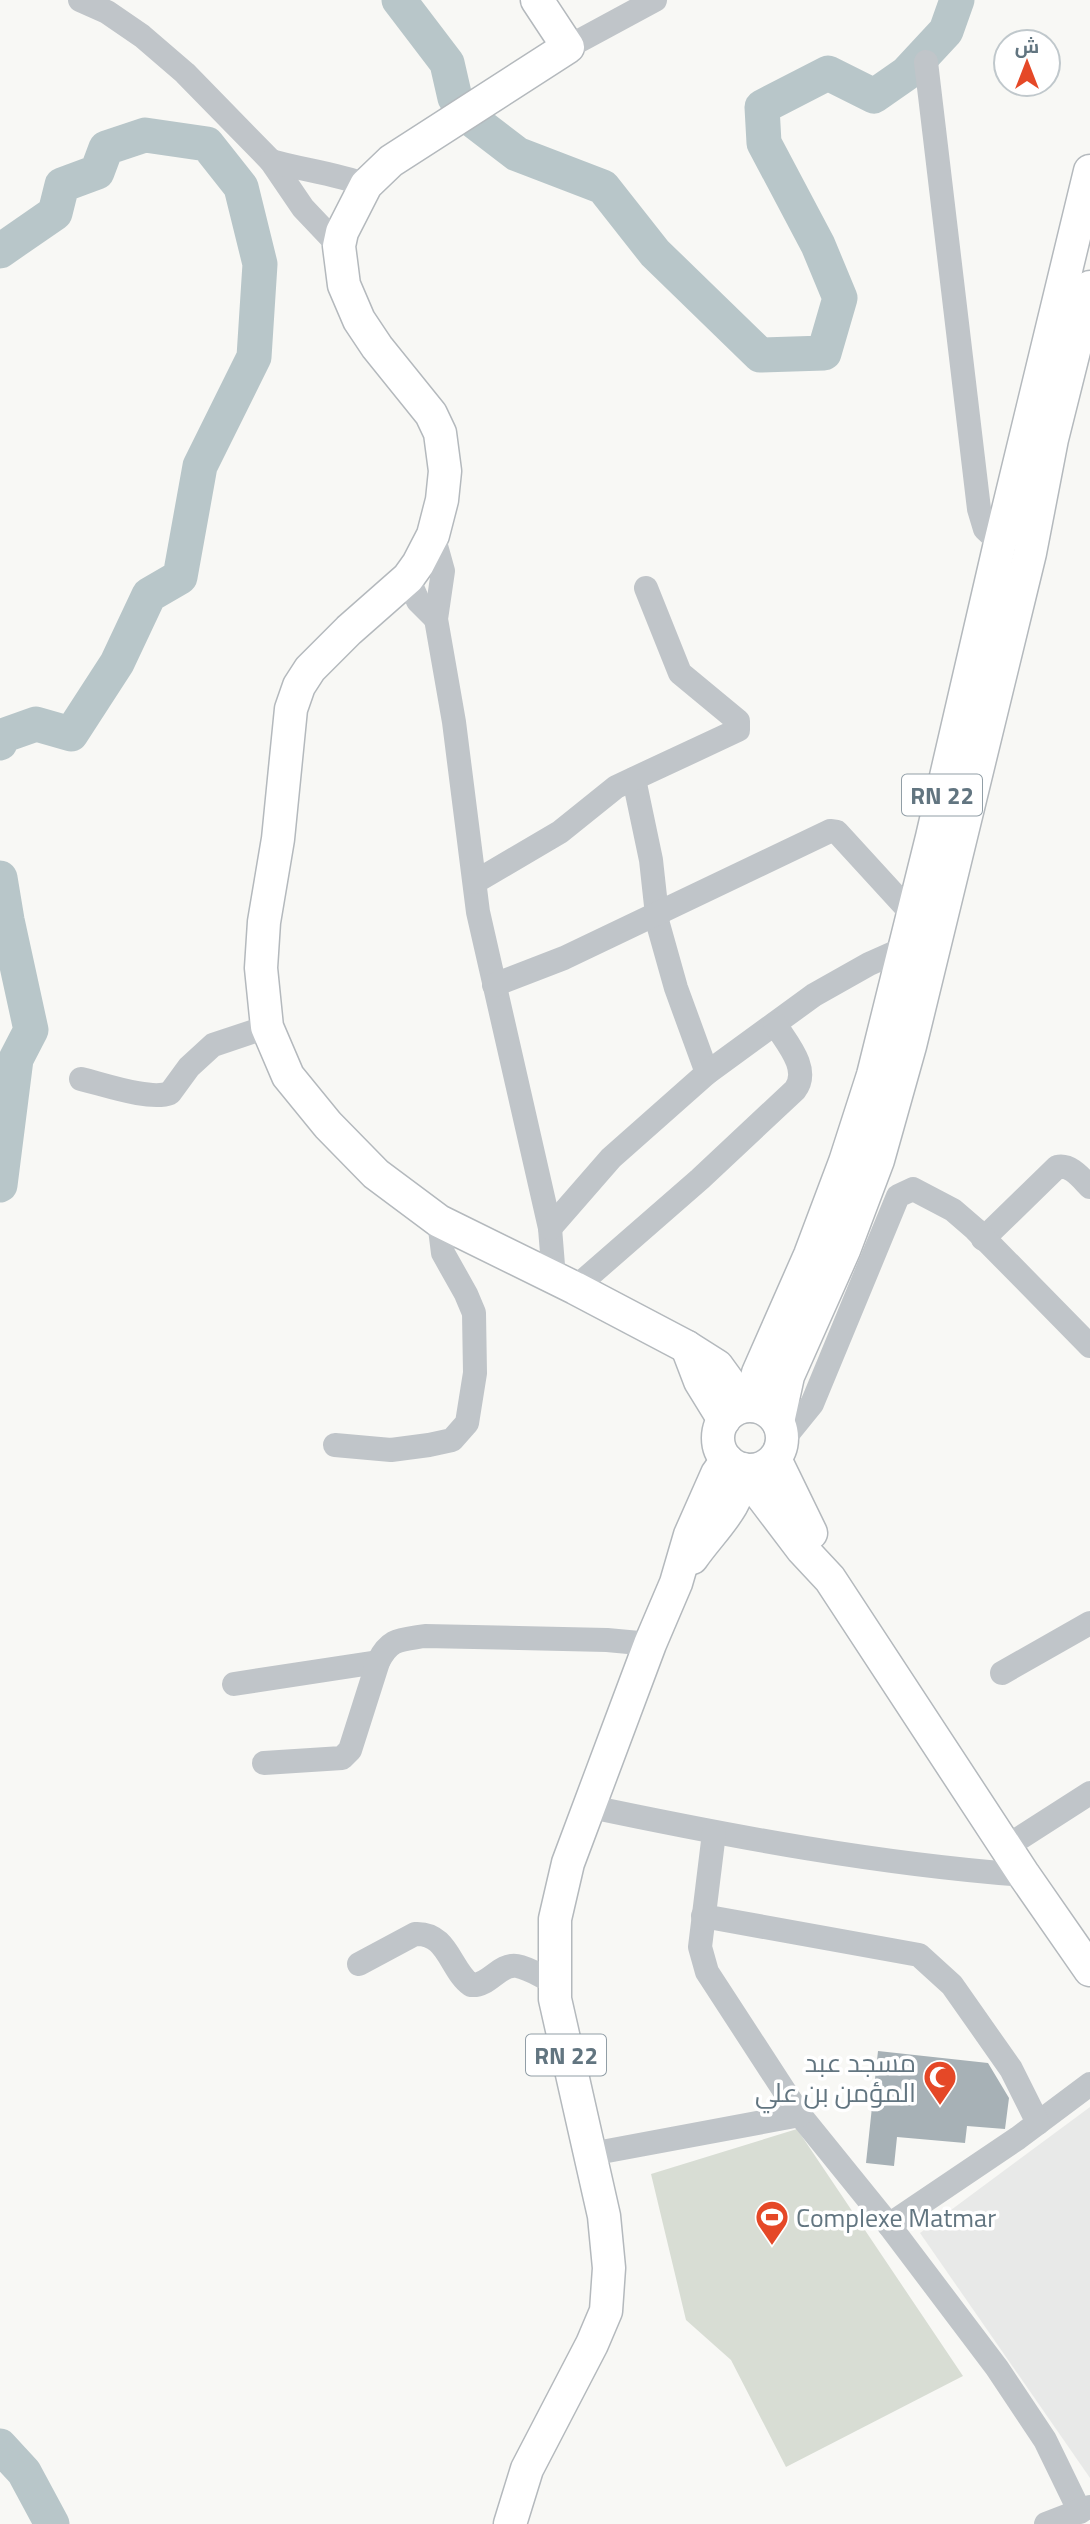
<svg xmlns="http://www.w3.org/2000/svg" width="1090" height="2524" viewBox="0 0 1090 2524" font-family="'Titillium Web',Cairo,sans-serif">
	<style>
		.built { fill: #e8e9e8 }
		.green { fill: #d8ddd4 }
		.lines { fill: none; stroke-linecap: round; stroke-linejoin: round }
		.river { stroke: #b8c6c9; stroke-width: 35 }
		.building { fill: #a7b1b6 }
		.major-casing { stroke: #b4b9bd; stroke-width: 35 }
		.minor { stroke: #c0c5c9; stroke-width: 24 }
		.major { stroke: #fff; stroke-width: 32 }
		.labels { text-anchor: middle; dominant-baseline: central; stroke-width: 7; stroke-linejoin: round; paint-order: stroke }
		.shield { fill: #fff; stroke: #919ea6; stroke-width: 2 }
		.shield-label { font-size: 24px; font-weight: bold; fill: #627580 }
		.poi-label { font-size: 26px; fill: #627580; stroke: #fff; text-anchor: end }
	</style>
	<rect width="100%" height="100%" fill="#f8f8f5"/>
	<polygon class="built" points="1090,2107 1090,2478 920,2233"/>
	<polygon class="green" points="797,2129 963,2376 786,2467 731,2360 686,2320 651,2174"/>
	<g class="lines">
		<g class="river">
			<polyline points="399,0 447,63 455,98 470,118 517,154 603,187 655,253 760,355 824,353 840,298 818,245 764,143 762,107 828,73 874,96 907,73 946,31 957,0"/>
			<polyline points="0,251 55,213 62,185 97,172 106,148 145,135 207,144 241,187 260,264 254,357 200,466 180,577 149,595 117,663 71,734 36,724 2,736 0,743"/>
			<polyline points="0,878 7,920 31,1030 16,1059 0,1185"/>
			<polyline points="0,2446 24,2472 52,2524"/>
		</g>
	</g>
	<polygon class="building" points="878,2051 988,2063 1009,2098 1005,2129 967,2126 965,2143 897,2137 894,2166 866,2163"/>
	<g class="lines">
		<defs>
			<g id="major">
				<polyline points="537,0 568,47 391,161 366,185 342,232 339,246 344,285 359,320 377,347 431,414 440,433 445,471 442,500 433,535 418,564 408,578 349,630 310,669 299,686 291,709 278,839 264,922 261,968 267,1027 288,1076 328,1125 376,1174 439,1221 575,1288 687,1347 717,1366 746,1406"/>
				<polyline points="687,1347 700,1381 724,1420"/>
				<polyline points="754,1406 754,1389 758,1373 810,1255 845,1162 873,1075 932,837 1000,543 1090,171"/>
				<circle cx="750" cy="1438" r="32"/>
				<polyline points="778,1422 788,1376 844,1250 878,1160 910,1046 1030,553 1052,439 1090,287"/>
				<polyline points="775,1459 811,1533"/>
				<polyline points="752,1470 758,1491 802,1549 830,1579 1024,1875 1090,1970"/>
				<path d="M692,1558C712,1529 741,1506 743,1469"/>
				<polyline points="510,2524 527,2469 592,2344 606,2311 609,2268 604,2216 555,1999 555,1919 568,1863 650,1644 676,1583 690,1535 717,1474 727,1460"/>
			</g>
		</defs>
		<use href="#major" class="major-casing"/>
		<g class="minor">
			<polyline points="80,0 107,12 142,36 185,73 271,161 303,208 339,246"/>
			<polyline points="568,47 655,0"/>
			<polyline points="926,62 979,509 985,529 1000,543"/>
			<path d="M271,161C302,170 335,173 366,185"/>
			<polyline points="433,535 443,571 436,619 454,722 478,912 550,1228 554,1278"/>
			<polyline points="408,578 418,601 436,619"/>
			<polyline points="634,779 651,860 658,924 676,988 707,1073"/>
			<polyline points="475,882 560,832 616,787 738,730 738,721 680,673 646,588"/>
			<polyline points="494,985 564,958 830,831 837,832 913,915 926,919"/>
			<path d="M81,1079C103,1084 150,1101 170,1093L189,1067L213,1045L267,1027"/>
			<polyline points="550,1228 611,1158 707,1073 814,995 869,964 905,948"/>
			<path d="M983,1239L1057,1167C1071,1164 1081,1178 1090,1187"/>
			<path d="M575,1288L700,1179L795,1090C811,1069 786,1042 775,1024"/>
			<polyline points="782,1441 812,1404 898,1196 913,1189 953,1210 975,1229 1090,1346"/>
			<polyline points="335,1445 391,1450 429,1445 452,1440 467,1423 475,1373 474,1313 466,1294 443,1253 439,1221"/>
			<polyline points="1002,1673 1090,1623"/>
			<polyline points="234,1684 378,1662"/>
			<path d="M264,1763L342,1758L350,1750L378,1662C390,1638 400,1640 425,1636L607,1640L650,1644"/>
			<path d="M591,1807C734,1837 878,1864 1024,1875"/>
			<polyline points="714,1833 700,1947 707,1972 800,2115 889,2225 1018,2138 1090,2084"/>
			<polyline points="1006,1847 1090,1793"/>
			<polyline points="703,1916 919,1955 952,1985 1011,2069 1038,2123"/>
			<path d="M359,1964L415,1934C448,1932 450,1970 471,1985C489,1987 499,1963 517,1966C529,1968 542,1977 554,1982"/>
			<polyline points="591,2154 800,2115"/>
			<polyline points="889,2225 997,2368 1045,2440 1080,2512"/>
			<polyline points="1046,2524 1090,2507"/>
		</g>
		<use href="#major" class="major"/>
	</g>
	<defs>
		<symbol id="mosque-pin" viewBox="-11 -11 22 30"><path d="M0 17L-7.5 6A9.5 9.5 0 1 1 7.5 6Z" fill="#e54827" stroke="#fff"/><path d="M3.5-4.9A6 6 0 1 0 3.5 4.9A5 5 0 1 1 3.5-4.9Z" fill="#fff"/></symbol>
		<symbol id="stadium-pin" viewBox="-11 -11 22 30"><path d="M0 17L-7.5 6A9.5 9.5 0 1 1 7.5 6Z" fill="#e54827" stroke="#fff"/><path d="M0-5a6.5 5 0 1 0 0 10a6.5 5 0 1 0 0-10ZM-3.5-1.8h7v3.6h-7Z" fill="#fff"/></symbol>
	</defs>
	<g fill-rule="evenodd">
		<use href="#mosque-pin" x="921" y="2058" width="38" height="52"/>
		<use href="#stadium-pin" x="753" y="2198" width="38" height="52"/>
	</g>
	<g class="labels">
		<g class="shield">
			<rect x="902" y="774.5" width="80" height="41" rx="5"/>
			<rect x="526" y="2034.5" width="80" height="41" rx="5"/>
		</g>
		<g class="shield-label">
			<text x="942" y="795">RN 22</text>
			<text x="566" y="2055">RN 22</text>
		</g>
		<g class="poi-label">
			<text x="916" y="2062">مسجد عبد<tspan x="916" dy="30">المؤمن بن علي</tspan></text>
			<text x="796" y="2217" text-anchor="start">Complexe Matmar</text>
		</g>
	</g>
	<g transform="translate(1027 63)"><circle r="33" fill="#ffffff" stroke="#c0c8cc" stroke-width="2"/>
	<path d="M0-5L12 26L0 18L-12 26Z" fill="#e54827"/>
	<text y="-10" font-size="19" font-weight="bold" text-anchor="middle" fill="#627580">ش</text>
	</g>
</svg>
